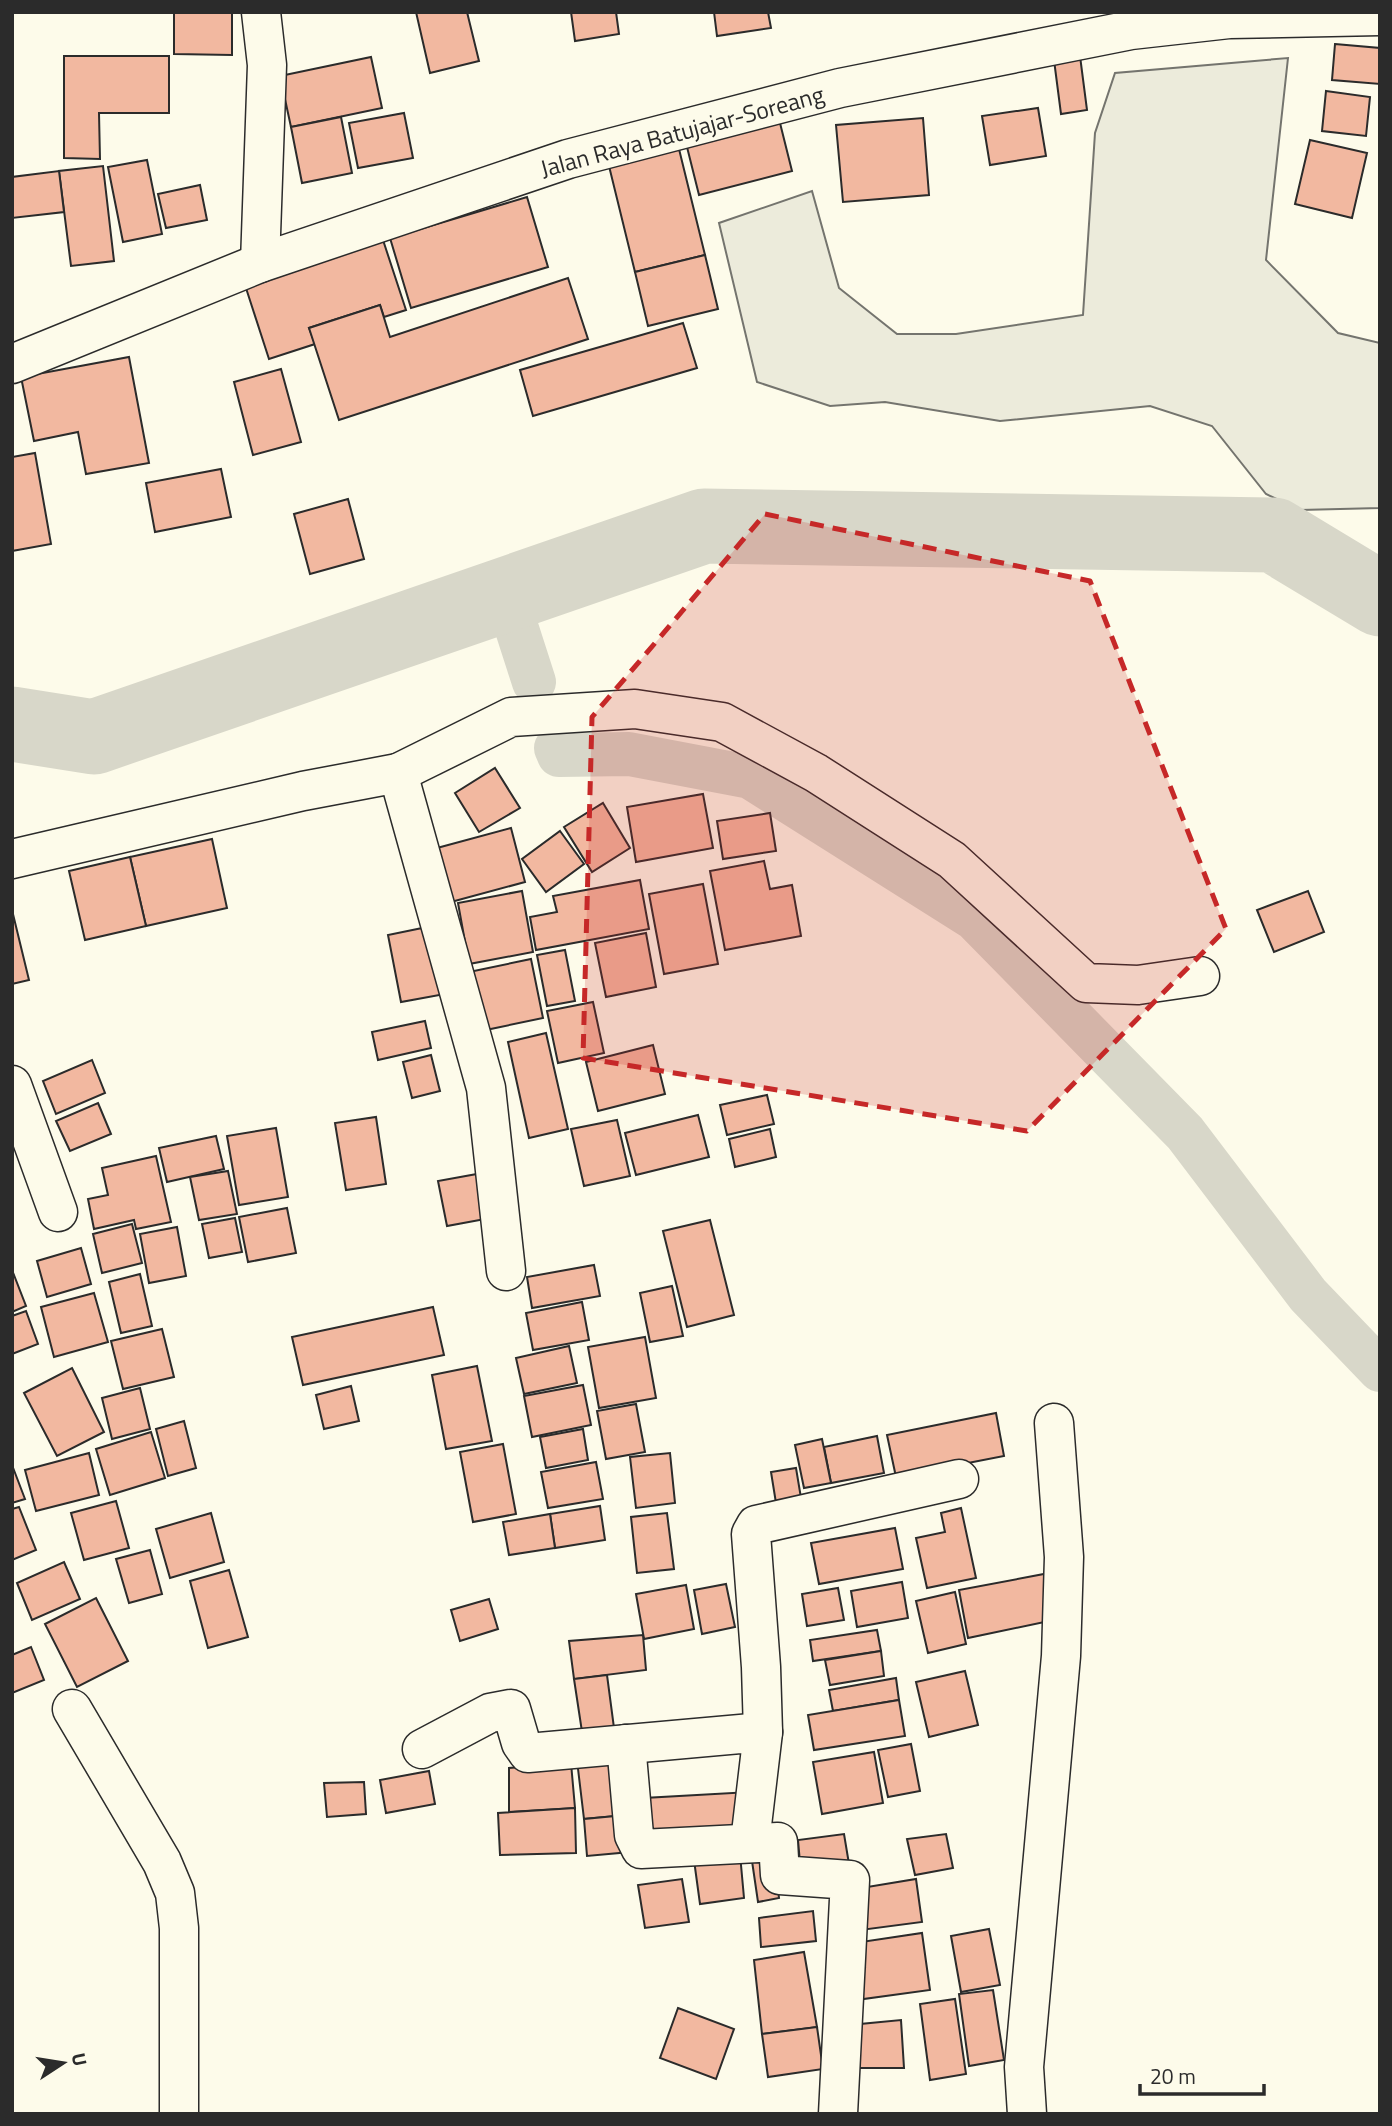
<svg xmlns="http://www.w3.org/2000/svg" width="1392" height="2126" viewBox="0 0 1392 2126" font-family="'Titillium Web',sans-serif">
	<style>
		.green { fill: #ecebdb; stroke: #74746e; stroke-width: 2 }
		.lines { fill: none; stroke-linecap: round; stroke-linejoin: round }
		.canal { stroke: #d8d7c9; stroke-width: 44 }
		.river { stroke: #d8d7c9; stroke-width: 75 }
		.building { fill: #f2b8a0; stroke: #2b2b2b; stroke-width: 2 }
		.minor-casing { stroke: #2b2b2b; stroke-width: 41 }
		.highway-casing { stroke: #2b2b2b; stroke-width: 41 }
		.minor { stroke: #fdfbea; stroke-width: 38 }
		.highway { stroke: #fdfbea; stroke-width: 38 }
		.marked { fill: #c62828; fill-opacity: 0.2; stroke: #c62828; stroke-width: 5; stroke-dasharray: 14 9; stroke-linejoin: round }
		.labels { text-anchor: middle; dominant-baseline: central; stroke-width: 5; stroke-linejoin: round; paint-order: stroke }
		.street-label { font-size: 24px; fill: #2b2b2b; stroke: #fdfbea }
	</style>
	<rect width="100%" height="100%" fill="#fdfbea"/>
	<polygon class="green" points="1288,58 1266,260 1338,333 1380,343 1380,508 1300,510 1266,494 1212,426 1150,406 1000,421 885,402 830,406 757,382 719,223 812,191 839,288 897,334 956,334 1083,315 1095,133 1115,73"/>
	<g class="lines">
		<g class="canal">
			<polyline points="506,595 534,682"/>
			<polyline points="556,748 559,755 629,754 750,777 975,919 1185,1133 1308,1295 1380,1370"/>
		</g>
		<polyline class="river" points="12,724 94,737 704,526 1274,535 1380,599"/>
	</g>
	<g class="building">
		<polygon points="174,12 232,12 232,55 174,54"/>
		<polygon points="416,12 467,12 479,61 430,73"/>
		<polygon points="571,12 616,12 619,34 575,41"/>
		<polygon points="714,12 768,12 771,28 717,36"/>
		<polygon points="1335,44 1380,48 1380,84 1332,80"/>
		<polygon points="64,56 169,56 169,113 99,113 100,159 64,158"/>
		<polygon points="1080,56 1087,110 1061,114 1054,60"/>
		<polygon points="371,57 382,108 291,127 280,76"/>
		<polygon points="1326,91 1370,97 1366,136 1322,131"/>
		<polygon points="1038,108 1046,156 990,165 982,116"/>
		<polygon points="404,113 413,158 358,168 349,123"/>
		<polygon points="341,117 352,173 302,183 291,127"/>
		<polygon points="923,118 929,195 843,202 836,125"/>
		<polygon points="780,123 792,171 699,195 687,147"/>
		<polygon points="1310,140 1367,153 1352,218 1295,204"/>
		<polygon points="679,149 705,255 635,272 609,166"/>
		<polygon points="147,160 162,234 123,242 108,167"/>
		<polygon points="103,166 114,261 71,266 59,171"/>
		<polygon points="59,171 64,212 12,218 12,177"/>
		<polygon points="200,185 207,220 166,228 158,194"/>
		<polygon points="527,197 548,267 411,308 390,238"/>
		<polygon points="383,240 406,310 384,317 380,305 309,328 315,344 269,359 245,285"/>
		<polygon points="705,255 718,309 648,326 635,272"/>
		<polygon points="568,278 588,339 339,420 309,328 380,305 390,337"/>
		<polygon points="683,323 697,368 533,416 520,370"/>
		<polygon points="129,357 149,463 86,474 78,432 34,441 21,377"/>
		<polygon points="281,369 301,442 253,455 234,382"/>
		<polygon points="35,453 51,544 12,551 12,457"/>
		<polygon points="221,469 231,517 155,532 146,483"/>
		<polygon points="348,499 364,559 310,574 294,514"/>
		<polygon points="495,768 520,808 479,832 455,793"/>
		<polygon points="703,794 713,848 636,862 627,807"/>
		<polygon points="603,803 630,848 592,872 564,827"/>
		<polygon points="770,813 776,851 723,859 717,821"/>
		<polygon points="511,828 525,882 451,902 437,848"/>
		<polygon points="560,831 584,864 546,892 522,859"/>
		<polygon points="212,839 227,908 146,926 130,857"/>
		<polygon points="130,857 146,926 85,940 69,871"/>
		<polygon points="764,861 770,889 792,885 801,936 725,950 710,871"/>
		<polygon points="640,880 649,929 536,950 530,917 557,912 553,896"/>
		<polygon points="703,884 718,964 664,974 649,894"/>
		<polygon points="522,891 533,952 469,964 458,903"/>
		<polygon points="1308,891 1324,932 1274,952 1257,910"/>
		<polygon points="12,910 29,980 12,984"/>
		<polygon points="432,926 445,994 401,1002 388,935"/>
		<polygon points="646,933 656,987 606,997 595,943"/>
		<polygon points="565,950 575,1001 547,1006 537,955"/>
		<polygon points="531,959 543,1018 481,1031 469,972"/>
		<polygon points="593,1002 604,1053 558,1063 547,1011"/>
		<polygon points="425,1021 431,1048 378,1060 372,1032"/>
		<polygon points="546,1033 568,1129 529,1138 508,1042"/>
		<polygon points="653,1045 665,1094 598,1111 586,1062"/>
		<polygon points="431,1055 440,1091 412,1098 403,1062"/>
		<polygon points="92,1060 105,1093 56,1114 43,1081"/>
		<polygon points="767,1095 774,1124 727,1135 720,1105"/>
		<polygon points="98,1103 111,1134 70,1151 56,1121"/>
		<polygon points="698,1115 709,1157 636,1175 625,1133"/>
		<polygon points="376,1117 386,1184 346,1190 335,1123"/>
		<polygon points="617,1120 630,1176 584,1186 571,1129"/>
		<polygon points="276,1128 288,1197 239,1205 227,1136"/>
		<polygon points="770,1129 776,1157 735,1167 729,1139"/>
		<polygon points="216,1136 224,1169 167,1182 159,1148"/>
		<polygon points="156,1156 171,1222 136,1229 134,1220 94,1229 88,1199 108,1195 102,1168"/>
		<polygon points="228,1171 237,1214 199,1220 190,1177"/>
		<polygon points="488,1172 496,1217 447,1226 438,1181"/>
		<polygon points="287,1208 296,1253 248,1262 239,1217"/>
		<polygon points="235,1218 242,1252 209,1258 202,1224"/>
		<polygon points="710,1220 734,1315 687,1327 663,1231"/>
		<polygon points="132,1224 142,1263 102,1273 93,1234"/>
		<polygon points="177,1227 186,1276 149,1283 140,1234"/>
		<polygon points="81,1248 91,1284 47,1297 37,1261"/>
		<polygon points="594,1265 600,1296 532,1308 527,1277"/>
		<polygon points="12,1270 26,1306 12,1312"/>
		<polygon points="140,1274 152,1326 121,1333 109,1282"/>
		<polygon points="672,1286 683,1336 650,1342 640,1293"/>
		<polygon points="94,1293 108,1342 54,1357 41,1307"/>
		<polygon points="582,1302 589,1340 533,1350 526,1313"/>
		<polygon points="433,1307 444,1355 303,1385 292,1337"/>
		<polygon points="26,1311 38,1344 12,1354 12,1316"/>
		<polygon points="162,1329 174,1377 123,1389 111,1341"/>
		<polygon points="645,1337 656,1398 599,1408 588,1347"/>
		<polygon points="569,1346 577,1383 524,1394 516,1358"/>
		<polygon points="477,1366 492,1441 446,1449 432,1375"/>
		<polygon points="72,1368 104,1432 57,1456 24,1393"/>
		<polygon points="583,1385 591,1425 532,1437 524,1396"/>
		<polygon points="351,1386 359,1421 324,1429 316,1395"/>
		<polygon points="140,1388 150,1429 112,1439 102,1398"/>
		<polygon points="636,1404 645,1452 606,1459 597,1411"/>
		<polygon points="996,1413 1004,1456 896,1477 887,1435"/>
		<polygon points="184,1421 196,1468 168,1476 156,1429"/>
		<polygon points="583,1429 588,1460 546,1468 540,1437"/>
		<polygon points="151,1432 165,1478 110,1495 96,1449"/>
		<polygon points="877,1436 884,1473 831,1483 824,1447"/>
		<polygon points="822,1439 831,1483 804,1488 795,1445"/>
		<polygon points="503,1444 516,1514 473,1522 460,1452"/>
		<polygon points="89,1453 99,1495 36,1511 25,1470"/>
		<polygon points="670,1453 675,1503 636,1508 630,1457"/>
		<polygon points="596,1462 603,1499 548,1508 541,1472"/>
		<polygon points="12,1465 25,1499 12,1503"/>
		<polygon points="796,1468 801,1498 776,1503 771,1472"/>
		<polygon points="116,1501 129,1548 84,1560 71,1513"/>
		<polygon points="600,1506 605,1540 555,1548 550,1514"/>
		<polygon points="19,1507 36,1550 12,1560 12,1509"/>
		<polygon points="961,1508 976,1578 927,1588 916,1538 945,1532 941,1513"/>
		<polygon points="211,1513 224,1562 170,1578 156,1529"/>
		<polygon points="667,1513 674,1569 637,1573 631,1517"/>
		<polygon points="550,1514 555,1548 509,1555 503,1522"/>
		<polygon points="895,1528 903,1569 819,1584 811,1543"/>
		<polygon points="150,1550 162,1594 129,1603 116,1559"/>
		<polygon points="64,1562 80,1599 32,1620 17,1583"/>
		<polygon points="229,1570 248,1637 208,1648 190,1581"/>
		<polygon points="1044,1574 1054,1620 968,1638 959,1590"/>
		<polygon points="902,1582 908,1618 857,1627 851,1591"/>
		<polygon points="726,1584 735,1627 702,1634 694,1590"/>
		<polygon points="686,1585 694,1629 644,1639 636,1594"/>
		<polygon points="838,1588 844,1620 807,1626 802,1594"/>
		<polygon points="955,1592 966,1644 928,1653 916,1601"/>
		<polygon points="96,1598 128,1661 77,1687 45,1624"/>
		<polygon points="489,1599 498,1629 460,1641 451,1610"/>
		<polygon points="877,1630 881,1651 813,1661 810,1640"/>
		<polygon points="643,1635 646,1670 574,1679 569,1641"/>
		<polygon points="31,1647 44,1680 12,1693 12,1655"/>
		<polygon points="881,1651 884,1676 830,1685 825,1660"/>
		<polygon points="965,1671 978,1725 929,1737 916,1682"/>
		<polygon points="607,1675 616,1743 584,1745 574,1679"/>
		<polygon points="896,1678 899,1700 833,1711 829,1690"/>
		<polygon points="899,1700 905,1736 814,1750 808,1715"/>
		<polygon points="911,1744 920,1791 888,1797 878,1750"/>
		<polygon points="619,1748 626,1815 584,1819 576,1752"/>
		<polygon points="874,1752 883,1803 822,1814 813,1762"/>
		<polygon points="571,1763 575,1808 509,1812 509,1768"/>
		<polygon points="429,1771 435,1804 386,1813 380,1780"/>
		<polygon points="364,1782 366,1814 327,1817 324,1783"/>
		<polygon points="750,1792 750,1829 646,1834 644,1798"/>
		<polygon points="575,1808 576,1853 500,1855 498,1813"/>
		<polygon points="626,1815 630,1852 587,1856 584,1819"/>
		<polygon points="844,1834 849,1864 801,1874 798,1840"/>
		<polygon points="946,1834 953,1868 915,1875 907,1839"/>
		<polygon points="740,1854 744,1898 700,1904 694,1860"/>
		<polygon points="774,1858 779,1898 758,1902 752,1861"/>
		<polygon points="682,1879 689,1922 645,1928 638,1885"/>
		<polygon points="916,1879 922,1922 861,1930 855,1889"/>
		<polygon points="813,1911 816,1941 761,1947 759,1918"/>
		<polygon points="989,1929 1000,1985 961,1992 951,1936"/>
		<polygon points="922,1933 930,1990 856,2000 852,1970 865,1967 861,1942"/>
		<polygon points="804,1952 817,2027 762,2034 754,1960"/>
		<polygon points="993,1990 1004,2060 969,2066 959,1994"/>
		<polygon points="955,1999 966,2074 930,2080 920,2004"/>
		<polygon points="678,2008 734,2029 716,2079 660,2058"/>
		<polygon points="901,2020 904,2068 854,2068 850,2025"/>
		<polygon points="817,2027 823,2069 768,2077 762,2034"/>
	</g>
	<g class="lines">
		<defs>
			<g id="minor">
				<polyline points="260,263 267,65 261,12"/>
				<polyline points="398,773 511,717 635,709 722,722 816,773 952,860 1086,983 1138,985 1200,976"/>
				<polyline points="12,859 303,791 398,773 486,1088 506,1271"/>
				<polyline points="12,1085 58,1212"/>
				<polyline points="72,1709 162,1862 175,1893 179,1928 179,2114"/>
				<polyline points="763,1732 761,1667 751,1534 756,1525 959,1479"/>
				<polyline points="626,1744 634,1835 641,1849 778,1842 780,1875 850,1880 838,2114"/>
				<polyline points="422,1749 490,1713 511,1709 521,1743 528,1753 763,1732 750,1842"/>
				<polyline points="1027,2114 1024,2067 1061,1656 1064,1557 1054,1423"/>
			</g>
			<polyline id="highway" points="12,364 260,263 568,159 840,88 1131,30 1229,19 1380,16"/>
		</defs>
		<use href="#minor" class="minor-casing"/>
		<use href="#highway" class="highway-casing"/>
		<use href="#minor" class="minor"/>
		<use href="#highway" class="highway"/>
	</g>
	<path class="marked" d="M765,514L1090,581L1226,929L1027,1131L583,1058L592,717Z"/>
	<g class="labels">
		<g class="street-label">
			<text transform="translate(682 131) rotate(-15)">Jalan Raya Batujajar-Soreang</text>
		</g>
	</g>
	<rect width="1392" height="2126" fill="none" stroke="#2b2b2b" stroke-width="28"/>
	<g transform="translate(63 2063) rotate(78)" stroke="#fdfbea" stroke-width="5" paint-order="stroke">
	<path d="M0-5L12 26L0 18L-12 26Z" fill="#2b2b2b"/>
	<text y="-10" font-size="19" font-weight="bold" text-anchor="middle" fill="#2b2b2b">U</text>
	</g>
	<path d="M1140 2084v10h124v-10" fill="none" stroke="#2b2b2b" stroke-width="3.5"/>
	<text x="1150" y="2084" font-size="21" fill="#2b2b2b" stroke="#fdfbea" stroke-width="5" paint-order="stroke">20 m</text>
</svg>
